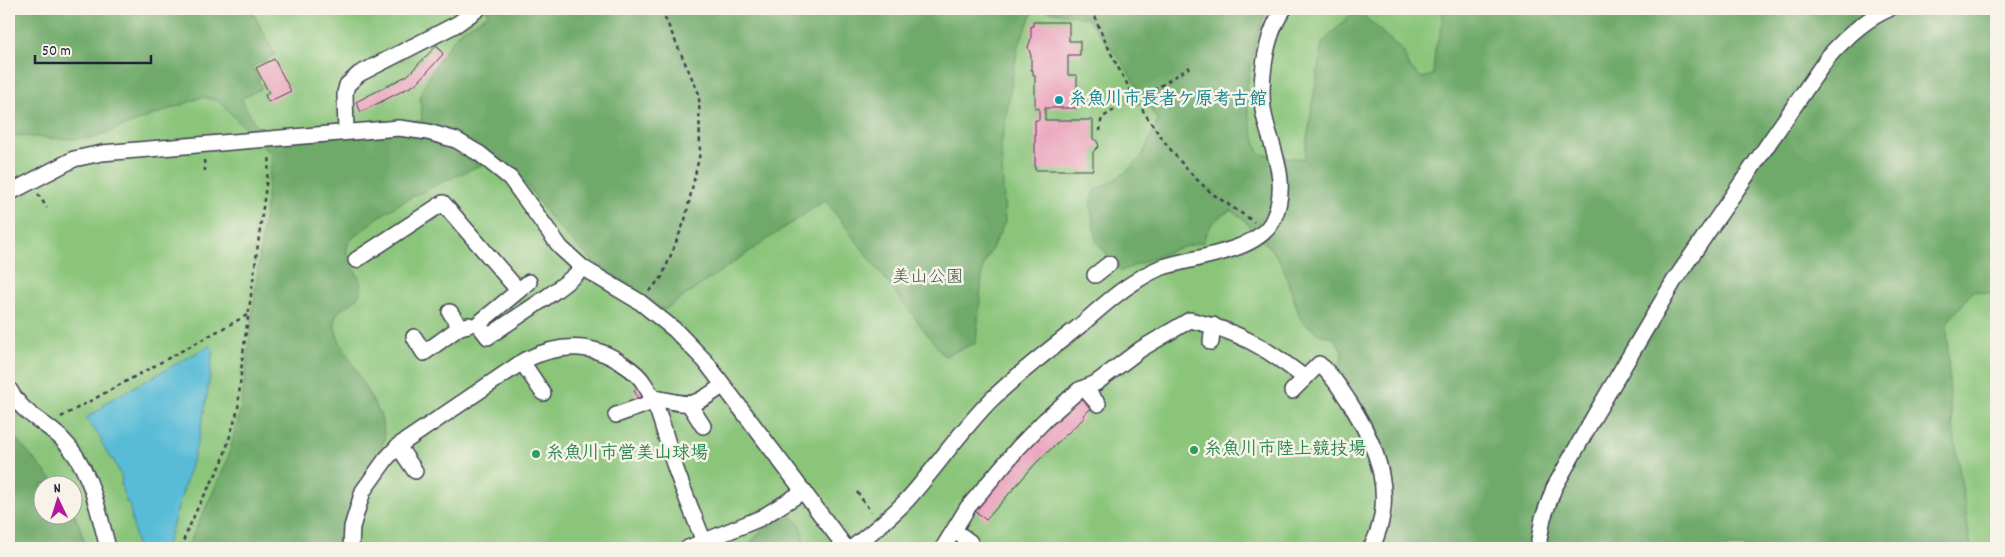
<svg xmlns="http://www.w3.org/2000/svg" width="2005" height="557" viewBox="0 0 2005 557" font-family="Dekko,'Klee One',sans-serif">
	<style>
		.green { fill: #8ac57a; stroke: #56745a; fill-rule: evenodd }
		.forest { fill: #6faa6a; stroke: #486652 }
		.water { fill: #58bcd7; stroke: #3d6f89 }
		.building { fill: #ea9fbb }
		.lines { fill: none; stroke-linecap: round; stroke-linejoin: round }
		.minor-casing { stroke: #403f4f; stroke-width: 18 }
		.path { stroke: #403f4f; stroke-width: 2.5; stroke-dasharray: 4 4; stroke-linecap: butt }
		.minor { stroke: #fff; stroke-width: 15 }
		.culture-dot { fill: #0f9aa8; stroke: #f7f3e8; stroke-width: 2 }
		.leisure-dot { fill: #2e9e5b; stroke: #f7f3e8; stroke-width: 2 }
		.labels { text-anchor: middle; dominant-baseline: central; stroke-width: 5; stroke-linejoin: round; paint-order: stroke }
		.culture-label { font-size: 18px; font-weight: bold; fill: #0d838f; stroke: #f7f3e8; text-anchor: start }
		.park-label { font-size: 18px; fill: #465b51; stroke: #f7f3e8 }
		.leisure-label { font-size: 18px; font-weight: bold; fill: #27864d; stroke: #f7f3e8; text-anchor: start }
	</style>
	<rect width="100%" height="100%" fill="#f7f3e8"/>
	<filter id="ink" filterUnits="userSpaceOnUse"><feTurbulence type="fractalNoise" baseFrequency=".02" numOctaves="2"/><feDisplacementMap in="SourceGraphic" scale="10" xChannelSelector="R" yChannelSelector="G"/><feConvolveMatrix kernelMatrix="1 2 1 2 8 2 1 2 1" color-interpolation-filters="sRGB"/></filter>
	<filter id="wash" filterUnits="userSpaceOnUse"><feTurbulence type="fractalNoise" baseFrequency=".0096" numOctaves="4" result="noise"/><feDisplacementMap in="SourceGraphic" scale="20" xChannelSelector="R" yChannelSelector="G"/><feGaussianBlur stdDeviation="1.12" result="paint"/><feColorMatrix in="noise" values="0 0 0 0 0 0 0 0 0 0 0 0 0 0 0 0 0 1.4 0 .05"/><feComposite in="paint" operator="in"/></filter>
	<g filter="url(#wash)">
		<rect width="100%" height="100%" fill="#e9e1be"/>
		<g class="green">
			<path d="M194,9H1846L1527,548H9V96ZM42,484H72V514H42Z"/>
			<polygon points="1996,159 1996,548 1747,548"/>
		</g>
		<g class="forest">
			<path d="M9,9H251L275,55L252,67L262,88L241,99L261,134L422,121L420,97L424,85L442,55L459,32L489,14L486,9H1034L1018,46L1001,146L1005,222L983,266L976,343L944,356L825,200L664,310L589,258L552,220L523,180L495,159C452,178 392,201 358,234C355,236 351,239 349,242C339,260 366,274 360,292C352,313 326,302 338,338L381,416L385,440L362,479L351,512L347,548H187L227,462L241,408L272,155L218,101L202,97L92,138L61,139L9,135Z"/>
			<path d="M1036,9H1267C1258,28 1245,79 1247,101C1248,119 1254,137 1259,154L1304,159L1322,43L1356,9L1403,51L1409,67L1422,78L1433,75L1435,50L1442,27V9H1996V294L1973,291L1947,323L1950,405L1971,548H1379L1394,517L1384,457L1348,386L1341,367L1342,350L1332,336L1320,335L1301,320L1283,267L1273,251L1243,219L1231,210C1216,218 1208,225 1203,242L1176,249L1121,271L1096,241L1090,201L1095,191L1125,173L1142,156L1158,121L1122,62L1087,18Z"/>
			<polygon points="9,431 56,484 42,484 42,514 72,514 73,512 79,525 86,548 9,548"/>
			<path d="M793,517C804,527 804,534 803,548H747L768,522Z"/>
		</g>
		<polygon class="water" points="209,346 213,349 207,396 199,438 167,544 165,548 137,548 129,503 126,502 121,484 122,478 113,459 111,459 101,442 102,440 87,420 87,417 104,407 103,404"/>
		<g id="blocks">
			<g class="building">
				<polygon points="1033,22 1069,22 1069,41 1080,41 1080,55 1068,55 1068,75 1077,75 1077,108 1045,108 1045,120 1093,120 1093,139 1097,141 1099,146 1093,152 1093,170 1035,170 1035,120 1039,120 1039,108 1035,108 1035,75 1033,75 1033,70 1031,70 1031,56 1028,47 1031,39 1031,26 1033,26"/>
				<polygon points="437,45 443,54 421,79 414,85 361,112 356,102 408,75"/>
				<polygon points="274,59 291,91 268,102 265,95 269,93 256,68"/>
				<polygon points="641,387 645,395 638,399 634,390"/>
				<polygon points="1082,393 1093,407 1083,415 1085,417 1037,462 986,520 972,509 1034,437"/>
			</g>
		</g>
	</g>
	<g filter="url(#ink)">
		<use href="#blocks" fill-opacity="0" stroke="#403f4f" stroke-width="1"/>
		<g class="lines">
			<defs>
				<g id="minor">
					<polyline points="346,132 345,93 347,85 359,74 457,24 478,9"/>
					<polyline points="9,193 74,159 102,153 399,128 428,132 456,140 480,154 510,178 561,248 583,268 640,302 675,330 705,361 846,548"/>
					<polyline points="356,260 443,203 518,290"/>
					<polyline points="1095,275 1109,264"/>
					<path d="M529,282L478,324L488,337C520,314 554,295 583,268"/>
					<polyline points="450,312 460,327 469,325"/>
					<polyline points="414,337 424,353 460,327"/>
					<polyline points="1211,342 1213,325"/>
					<polyline points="522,362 543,393"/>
					<polyline points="1084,388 1098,404"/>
					<path d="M9,389C25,417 42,419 62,439C91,467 98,511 108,548"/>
					<path d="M1292,391L1319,364C1331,373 1339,387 1348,400C1377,445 1398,497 1371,548"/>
					<path d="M651,397C691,405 690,410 723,385"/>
					<polyline points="689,404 703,426"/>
					<polyline points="616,415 653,402"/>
					<polyline points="398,446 415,471"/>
					<polyline points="955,531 970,542"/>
					<path d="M351,548L352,527L363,491L386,459L398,446L525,360C558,344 592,342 623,364C631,369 640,376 645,385C659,406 666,439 674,464C683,490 694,516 704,542"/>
					<polyline points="688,548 761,518 804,491"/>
					<path d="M852,548C871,533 890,518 907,500C936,468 960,431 991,400C1019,372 1051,349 1082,324C1098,310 1115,294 1133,283C1142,277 1153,270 1163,267C1194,257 1258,252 1273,220C1289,186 1275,156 1266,123C1257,92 1264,35 1284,9"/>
					<path d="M943,548L968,507L1018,448L1045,420L1079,390L1096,383L1141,349L1190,320C1239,331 1266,348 1305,378"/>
					<path d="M1540,548L1539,540L1543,518L1554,488L1595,415L1674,281L1828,57C1845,38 1865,19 1889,9"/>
				</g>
			</defs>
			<use href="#minor" class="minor-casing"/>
			<g class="path">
				<path d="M1092,9C1114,69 1159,146 1207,189C1221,201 1239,211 1254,222"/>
				<polyline points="1100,131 1101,121 1103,117 1114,110 1138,100 1190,67"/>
				<polyline points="204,160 205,171"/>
				<polyline points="38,194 47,208"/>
				<polyline points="649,291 662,277 685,220 700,153 699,94 661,9"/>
				<polyline points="61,417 249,314"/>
				<polyline points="857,492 871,512"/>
				<polyline points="180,548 198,507 222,463 238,409 242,361 270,156"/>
			</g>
			<use href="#minor" class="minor"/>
		</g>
	</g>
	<circle class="culture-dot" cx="1059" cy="100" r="5"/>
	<g class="leisure-dot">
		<circle cx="1194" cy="450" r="5"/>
		<circle cx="536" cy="454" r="5"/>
	</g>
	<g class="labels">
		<g class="culture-label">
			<text x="1069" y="100">糸魚川市長者ケ原考古館</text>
		</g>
		<g class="park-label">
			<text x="928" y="278">美山公園</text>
		</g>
		<g class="leisure-label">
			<text x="1204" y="450">糸魚川市陸上競技場</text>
			<text x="546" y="454">糸魚川市営美山球場</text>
		</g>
	</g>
	<rect width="2005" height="557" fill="none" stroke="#f7f3e8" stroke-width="30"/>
	<g transform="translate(58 500) rotate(356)"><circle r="24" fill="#f7f3e8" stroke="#a29fa3"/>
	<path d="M0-4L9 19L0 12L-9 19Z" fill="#b5179e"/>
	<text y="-8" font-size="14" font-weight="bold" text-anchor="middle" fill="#22223b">N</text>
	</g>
	<path d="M35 55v8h116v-8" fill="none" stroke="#22223b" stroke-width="2.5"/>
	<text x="42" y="55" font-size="15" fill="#22223b" stroke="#f7f3e8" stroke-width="4" paint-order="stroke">50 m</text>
</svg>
